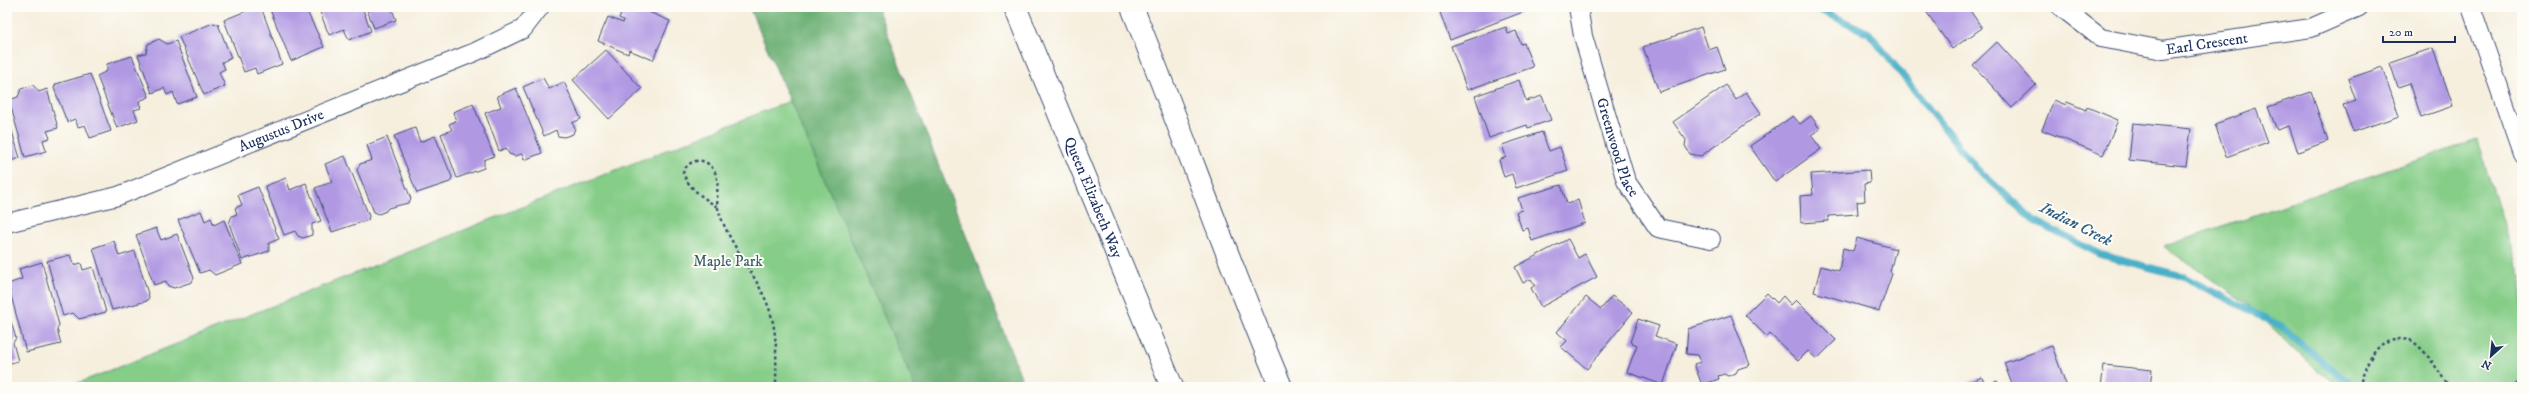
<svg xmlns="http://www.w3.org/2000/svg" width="2529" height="394" viewBox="0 0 2529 394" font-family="'IM FELL DW Pica',serif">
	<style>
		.green { fill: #86cd88; stroke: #507e73 }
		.forest { fill: #6cb074; stroke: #447069 }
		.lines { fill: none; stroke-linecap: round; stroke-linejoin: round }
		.stream { stroke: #49b0c8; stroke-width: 7 }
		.building { fill: #b098e3 }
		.minor-casing { stroke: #3c4c71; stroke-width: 20 }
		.motorway-casing { stroke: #3c4c71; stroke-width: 24 }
		.path { stroke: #3c4c71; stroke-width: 2.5; stroke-dasharray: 3 3; stroke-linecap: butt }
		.minor { stroke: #fff; stroke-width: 18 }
		.motorway { stroke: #fff; stroke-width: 22 }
		.labels { text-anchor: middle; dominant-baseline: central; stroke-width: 4; stroke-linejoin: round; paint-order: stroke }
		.street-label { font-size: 15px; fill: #1b2f5e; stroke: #fdfcf7 }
		.park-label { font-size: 15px; fill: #3b5e6b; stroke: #fdfcf7 }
		.water-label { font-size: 16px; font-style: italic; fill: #2b5c83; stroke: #fdfcf7 }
	</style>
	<rect width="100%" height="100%" fill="#fdfcf7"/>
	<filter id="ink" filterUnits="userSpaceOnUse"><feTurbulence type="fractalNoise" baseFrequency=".025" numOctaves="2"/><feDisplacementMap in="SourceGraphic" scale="8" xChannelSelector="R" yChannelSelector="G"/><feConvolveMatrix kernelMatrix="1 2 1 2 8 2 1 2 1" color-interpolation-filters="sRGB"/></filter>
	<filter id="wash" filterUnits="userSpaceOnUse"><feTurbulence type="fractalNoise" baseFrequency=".012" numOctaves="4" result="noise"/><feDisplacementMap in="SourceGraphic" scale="16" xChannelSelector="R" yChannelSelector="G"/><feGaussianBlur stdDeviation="0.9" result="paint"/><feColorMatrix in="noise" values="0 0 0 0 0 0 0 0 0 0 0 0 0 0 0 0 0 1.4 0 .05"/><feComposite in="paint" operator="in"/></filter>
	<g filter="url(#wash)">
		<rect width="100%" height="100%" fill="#f6efde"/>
		<g class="green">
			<polygon points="795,99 921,387 68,387"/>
			<polygon points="2477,140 2522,282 2522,387 2343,387 2314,368 2250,306 2163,246"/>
		</g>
		<polygon class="forest" points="749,7 877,7 1025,387 915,387"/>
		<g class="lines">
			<polyline class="stream" points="1813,7 1869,33 1975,167 2036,222 2102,255 2182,276 2279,325 2342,378 2356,387"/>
		</g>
		<g id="blocks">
			<g class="building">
				<polygon points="256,7 261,7 282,64 257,74 255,68 244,72 224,20"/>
				<polygon points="269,7 305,7 324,47 291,61"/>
				<polygon points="318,7 362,7 371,31 349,40 344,29 329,35"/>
				<polygon points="366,7 397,7 392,9 396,20 374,28"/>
				<polygon points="624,7 637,7 670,21 653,60 629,50 628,54 598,41 608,17 623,23 624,20 619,18"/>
				<polygon points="1438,7 1521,7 1523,12 1450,40"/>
				<polygon points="1923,7 1972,7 1969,9 1982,28 1952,49"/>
				<polygon points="213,23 218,24 231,58 222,62 225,69 219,72 225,86 204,95 179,37"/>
				<polygon points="1506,27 1508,34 1516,31 1521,44 1524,43 1533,67 1467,90 1451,46"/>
				<polygon points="1701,27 1709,50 1717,47 1725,69 1659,92 1643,47"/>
				<polygon points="159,39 167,44 176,41 197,97 177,104 173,92 167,95 164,88 152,93 138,55 146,53 148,44"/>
				<polygon points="1997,42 2036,85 2012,108 1973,65"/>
				<polygon points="2433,48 2453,106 2421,117 2410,83 2398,87 2390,63"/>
				<polygon points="606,50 642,89 609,119 573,80"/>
				<polygon points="132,56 149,97 139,101 141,108 134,110 138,120 117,128 97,76 107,71 107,64"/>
				<polygon points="2382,67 2399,116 2353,132 2343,105 2356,101 2348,79"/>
				<polygon points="90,74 111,131 90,138 85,125 78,127 75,119 67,122 54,88 56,84"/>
				<polygon points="543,78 549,89 564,82 581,119 572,123 575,128 573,134 564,137 558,136 556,130 544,136 523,87"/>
				<polygon points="1519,80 1526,101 1542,96 1551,120 1528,128 1527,125 1489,138 1475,96"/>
				<polygon points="33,85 39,92 47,89 58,128 47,131 50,138 43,140 46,151 25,157 9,100 18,97 21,89"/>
				<polygon points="1726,85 1736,100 1746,92 1761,113 1701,156 1690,154 1685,146 1686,140 1673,122"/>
				<polygon points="516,88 542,153 524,160 522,154 515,156 509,154 506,148 499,151 485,113 501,107 497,96"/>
				<polygon points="2311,92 2328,141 2298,152 2289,126 2277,130 2268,107"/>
				<polygon points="2054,100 2066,105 2067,102 2086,110 2087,107 2118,120 2103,155 2042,130"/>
				<polygon points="473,104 494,156 484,160 484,168 457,178 441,134 452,130 449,124 456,121 453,112"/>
				<polygon points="2256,109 2268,142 2226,157 2215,124"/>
				<polygon points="7,115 20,158 7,162"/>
				<polygon points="1793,116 1800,124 1811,116 1820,129 1811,135 1821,149 1775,182 1750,146"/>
				<polygon points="2133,123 2191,129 2186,166 2129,160"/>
				<polygon points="415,128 420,142 435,136 452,177 450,182 417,193 394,136"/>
				<polygon points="1542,132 1549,151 1560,147 1568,171 1516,188 1512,174 1504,177 1499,160 1506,157 1502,145"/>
				<polygon points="387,137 411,199 408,203 388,208 386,211 379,214 374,212 357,170 360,164 372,160 367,145"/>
				<polygon points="345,156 369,216 368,220 332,232 315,188 332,182 325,164"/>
				<polygon points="1869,170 1870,183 1864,184 1865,201 1857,202 1858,214 1828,216 1829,221 1801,223 1800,196 1813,195 1811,174"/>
				<polygon points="286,178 290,190 306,183 321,221 312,224 312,235 303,238 298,236 295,231 284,235 265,186"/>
				<polygon points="1561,185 1567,204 1578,200 1585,223 1532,241 1528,228 1522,230 1516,212 1522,210 1518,198"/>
				<polygon points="258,187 279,239 269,243 269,251 242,260 229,223 232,216 237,214 235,208 242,205 238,195"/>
				<polygon points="201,211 205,221 211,218 214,225 224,220 242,264 215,275 209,270 200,273 178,220"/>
				<polygon points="156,228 161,240 177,234 194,278 192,282 174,288 168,286 166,281 154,285 136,235"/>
				<polygon points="1857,238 1896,249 1890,271 1892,274 1879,311 1814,292 1821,266 1839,271 1843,248 1853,251"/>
				<polygon points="1568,239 1578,258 1585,254 1597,277 1541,307 1531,288 1535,285 1531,279 1523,283 1515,267"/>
				<polygon points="114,241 119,256 135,251 149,297 147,301 112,310 93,248"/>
				<polygon points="70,255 74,265 81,263 83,270 93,267 106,312 79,319 73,313 63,316 47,261"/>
				<polygon points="42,262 59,325 57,329 61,344 26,352 8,284 22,279 19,269"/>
				<polygon points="1767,293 1777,303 1783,296 1791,305 1796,300 1836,340 1817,359 1808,351 1798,361 1770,334 1767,337 1745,315"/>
				<polygon points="1612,296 1633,312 1587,369 1561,347 1567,341 1557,332 1586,297 1601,309"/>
				<polygon points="7,309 16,338 13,343 18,361 7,364"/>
				<polygon points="1731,315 1750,365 1738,369 1736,373 1728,376 1724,374 1718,376 1719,379 1702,385 1694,364 1701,362 1698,355 1686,354 1688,329"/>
				<polygon points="1638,319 1659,326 1655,336 1677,344 1663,385 1627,372 1637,345 1630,342"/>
				<polygon points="2052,346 2067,387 2013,387 2004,363"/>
				<polygon points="2104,365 2152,370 2150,387 2101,387"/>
				<polygon points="1982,377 1985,386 1997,381 1999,387 1957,387"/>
			</g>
		</g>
	</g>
	<g filter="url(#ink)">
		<use href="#blocks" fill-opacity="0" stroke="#3c4c71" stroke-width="1"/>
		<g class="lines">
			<defs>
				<g id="minor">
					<path id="s1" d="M1578,7L1583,36L1626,181L1658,228L1711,239"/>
					<path id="s2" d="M2061,7L2101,38L2163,50L2311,28L2359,7"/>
					<polyline points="2471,7 2522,153"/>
					<path id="s3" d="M7,223L118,196L475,52L523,29L540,7"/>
				</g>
				<g id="motorway">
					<path id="s4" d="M1015,7L1172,387"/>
					<path d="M1132,7C1183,133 1228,262 1281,387"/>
				</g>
			</defs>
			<use href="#minor" class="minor-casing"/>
			<use href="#motorway" class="motorway-casing"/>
			<g class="path">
				<path d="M717,207C703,197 689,189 683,173C688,159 704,156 713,169C721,179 715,196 718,208C728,245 758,275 770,311C778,337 776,361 776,387"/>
				<path d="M2359,387C2365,368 2375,337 2400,339C2403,340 2409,339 2412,341C2427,351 2439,372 2449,387"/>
				<polyline points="2510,387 2522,380"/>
			</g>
			<use href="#minor" class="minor"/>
			<use href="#motorway" class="motorway"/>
		</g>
	</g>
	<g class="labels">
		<g class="street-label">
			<text stroke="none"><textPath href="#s2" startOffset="158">Earl Crescent</textPath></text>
			<text stroke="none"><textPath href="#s3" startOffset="290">Augustus Drive</textPath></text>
			<text stroke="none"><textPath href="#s1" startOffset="146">Greenwood Place</textPath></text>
			<text stroke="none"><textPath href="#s4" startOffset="206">Queen Elizabeth Way</textPath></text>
		</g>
		<g class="park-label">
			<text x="728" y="261">Maple Park</text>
		</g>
		<g class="water-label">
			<text transform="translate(2076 224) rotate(27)">Indian Creek</text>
		</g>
	</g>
	<rect width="2529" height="394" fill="none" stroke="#fdfcf7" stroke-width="24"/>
	<g transform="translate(2491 356) rotate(207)" stroke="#fdfcf7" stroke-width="3" paint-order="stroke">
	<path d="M0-3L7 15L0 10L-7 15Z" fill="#1b2f5e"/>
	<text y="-6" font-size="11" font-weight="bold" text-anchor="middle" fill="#1b2f5e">N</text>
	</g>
	<path d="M2383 36v6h72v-6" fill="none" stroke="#1b2f5e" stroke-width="2"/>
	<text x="2389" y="36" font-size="12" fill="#1b2f5e" stroke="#fdfcf7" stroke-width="3" paint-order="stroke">20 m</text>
</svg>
